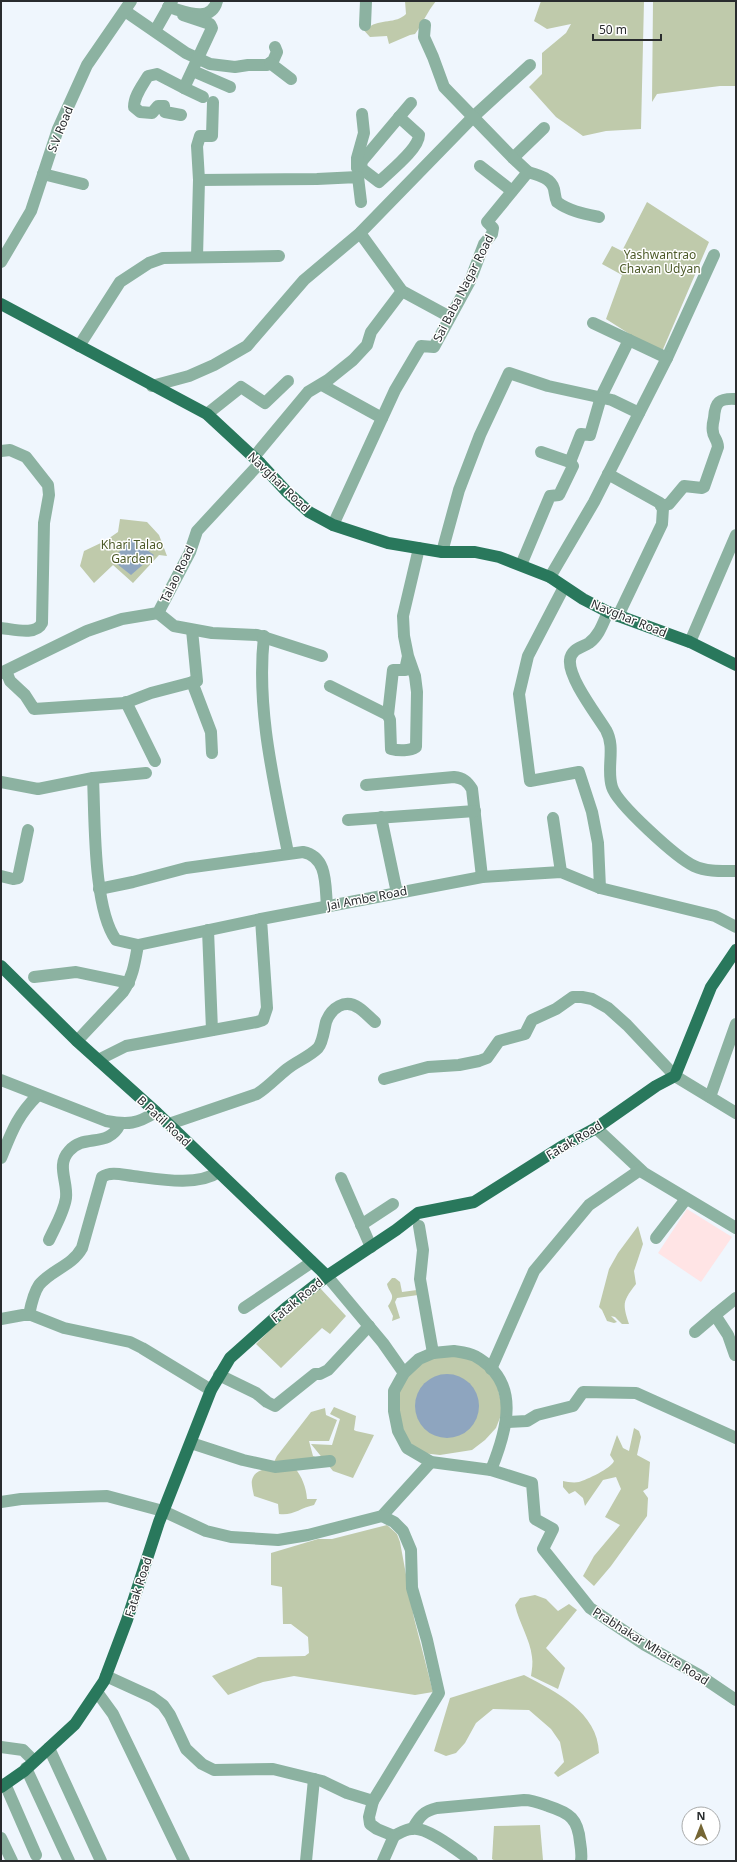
<svg xmlns="http://www.w3.org/2000/svg" width="737" height="1862" viewBox="0 0 737 1862" font-family="'Noto Sans',sans-serif">
	<style>
		.commercial { fill: #ffe4e5 }
		.green { fill: #bfcaab }
		.water { fill: #8ea5bf }
		.lines { fill: none; stroke-linecap: round; stroke-linejoin: round }
		.minor { stroke: #8cb2a1; stroke-width: 12 }
		.major { stroke: #29785c; stroke-width: 12 }
		.labels { text-anchor: middle; dominant-baseline: central; stroke-width: 3; stroke-linejoin: round; paint-order: stroke }
		.street-label { font-size: 12px; fill: #292c2e; stroke: #fff }
		.park-label { font-size: 12px; fill: #4c5a28; stroke: #fff }
	</style>
	<rect width="100%" height="100%" fill="#eff6fd"/>
	<polygon class="commercial" points="687,1209 732,1237 701,1282 658,1253"/>
	<g class="green">
		<path d="M405,1H436C427,12 423,23 415,34L410,35L389,44L387,36L370,37L360,26L369,27C380,19 396,24 406,14Z"/>
		<polygon points="541,1 644,1 641,129 606,131 583,136 556,117 529,87 542,74 542,53 566,33 571,24 547,29 534,21"/>
		<polygon points="653,1 736,1 736,86 720,86 657,94 652,102"/>
		<polygon points="647,202 709,242 661,354 606,319 622,275 602,264 612,246 622,251"/>
		<polygon points="120,519 147,522 159,535 167,556 159,555 133,583 113,565 94,583 80,566 84,551 105,541 118,532"/>
		<path d="M638,1226L643,1244L634,1271L636,1284C623,1301 622,1303 629,1324H622L615,1317L611,1316L617,1322L614,1323L607,1321L602,1310L599,1307L609,1269L618,1253Z"/>
		<path d="M392,1278H395L400,1282L402,1292L417,1290L418,1295L397,1298L395,1302L400,1318L392,1321L393,1316L388,1306C397,1294 389,1294 387,1284Z"/>
		<polygon points="320,1288 346,1316 330,1334 322,1328 281,1368 256,1344 276,1324"/>
		<polygon points="435,1355 468,1356 495,1377 503,1410 496,1428 485,1440 472,1450 440,1455 422,1453 408,1441 399,1425 399,1389 407,1374"/>
		<polygon points="334,1407 356,1416 354,1430 356,1431 374,1435 353,1478 333,1471 311,1444 332,1445 340,1419 330,1414"/>
		<polygon points="325,1408 326,1415 337,1420 329,1441 309,1441 313,1456 318,1458 273,1464 277,1456 311,1412"/>
		<path d="M634,1428L639,1431L641,1437L637,1455L650,1462L648,1488L643,1491L648,1498L647,1516L611,1566L594,1586L583,1576L594,1556L620,1525L605,1517L621,1489L616,1477L603,1480L585,1506L583,1498L575,1491L569,1494L563,1487V1481C567,1482 574,1483 579,1482C586,1480 612,1468 614,1461L610,1455L617,1435L623,1448L629,1451Z"/>
		<path d="M295,1468C302,1477 306,1487 307,1499H317L314,1505C300,1508 293,1516 279,1514L278,1504L254,1496C253,1491 251,1484 252,1480C256,1464 282,1469 295,1468Z"/>
		<polygon points="387,1525 397,1534 400,1542 414,1618 433,1692 415,1695 294,1676 263,1682 228,1695 212,1676 258,1657 305,1656 309,1653 308,1637 291,1624 283,1624 282,1587 271,1585 271,1553 318,1539 332,1539"/>
		<path d="M535,1595L546,1599L558,1611L569,1604L577,1610L546,1648L565,1668L558,1689L531,1676C532,1669 533,1663 532,1657C530,1639 519,1623 515,1605L520,1598Z"/>
		<path d="M524,1675C556,1692 598,1712 599,1753L558,1777L554,1773L564,1762L560,1742L551,1729L529,1710L493,1709L476,1723L465,1743L456,1753L446,1756L434,1751L450,1698Z"/>
		<polygon points="540,1825 543,1860 495,1861 492,1859 494,1826"/>
	</g>
	<g class="water">
		<polygon points="131,539 154,555 131,575 112,560"/>
		<circle cx="447" cy="1406" r="32"/>
	</g>
	<g class="lines">
		<g class="minor">
			<path d="M168,7C184,11 211,24 217,1"/>
			<polyline points="125,11 186,53 210,64 235,67 248,65 267,65 273,61 277,52 275,47"/>
			<polyline points="365,25 366,1"/>
			<polyline points="155,31 172,1"/>
			<polyline points="270,63 291,79"/>
			<polyline points="193,71 230,87"/>
			<polyline points="184,88 203,97"/>
			<path d="M181,115L165,112L164,106H158L152,113L140,112L134,107C134,96 142,86 148,76L157,74L184,88L212,28L210,24L183,15"/>
			<polyline points="513,158 544,128"/>
			<path d="M361,162L362,169L379,182C389,172 419,149 419,135L399,117"/>
			<polyline points="480,166 512,191"/>
			<polyline points="357,167 411,103"/>
			<polyline points="357,168 357,158 364,133 362,114"/>
			<path d="M528,172C538,175 551,178 554,189C555,194 555,198 557,202C569,211 585,214 599,217"/>
			<polyline points="43,174 83,184"/>
			<polyline points="199,180 317,179 358,177 361,202"/>
			<polyline points="360,233 402,291 450,317"/>
			<polyline points="197,257 199,180 197,146 200,136 212,136 213,102"/>
			<polyline points="1,262 31,211 58,129 87,65 131,1"/>
			<polyline points="79,346 120,282 149,263 163,258 279,256"/>
			<polyline points="667,358 714,255"/>
			<polyline points="322,385 382,418"/>
			<polyline points="152,386 189,376 214,365 247,346 304,280 360,233 473,117 530,65"/>
			<polyline points="207,414 241,387 265,403 288,381"/>
			<path d="M1,451L10,450L26,457L48,485L49,495L44,523L42,623C36,636 13,629 1,628"/>
			<polyline points="541,452 570,462 581,434 590,435 601,397 629,340"/>
			<polyline points="254,457 308,392 328,380 353,360 367,345 371,332 402,291"/>
			<polyline points="608,474 660,503 663,508 662,524 618,616"/>
			<path d="M661,506L669,504L684,486L702,488L704,487L718,447C718,440 713,437 713,432C712,428 713,422 714,418C715,402 719,398 736,399"/>
			<polyline points="333,525 395,390 421,346 434,347 470,281 484,244 492,234 493,228 487,222 528,172 513,158 444,87 433,57 424,37 425,25"/>
			<polyline points="442,552 459,490 480,435 509,373 548,386 612,400 639,413"/>
			<polyline points="521,565 550,496 559,495 573,466 570,462"/>
			<polyline points="550,577 594,502 667,358 593,323"/>
			<polyline points="564,587 528,656 519,694 530,781 579,772 592,812 598,843 600,888"/>
			<path d="M608,612C603,623 599,636 589,643C581,648 571,649 570,660C568,678 597,715 606,730C616,748 606,768 612,787C617,804 677,858 694,866C707,872 722,871 736,871"/>
			<polyline points="158,613 174,626 212,633 257,635 322,656"/>
			<path d="M264,636C256,709 274,782 288,853"/>
			<polyline points="690,642 736,535"/>
			<path d="M408,656L415,676L417,692L416,747C410,751 399,751 391,749L390,720L388,715L393,670H405L408,656L404,636L403,616L419,548"/>
			<polyline points="6,671 10,681 25,695 34,709 125,703 151,693 197,681 192,630"/>
			<polyline points="1,673 87,631 122,619 158,613 190,552 197,531 260,463"/>
			<polyline points="192,682 211,732 212,753"/>
			<polyline points="330,686 388,715"/>
			<polyline points="126,702 155,761"/>
			<polyline points="1,782 38,789 93,778"/>
			<path d="M366,785L454,777C463,778 467,781 472,789L482,877"/>
			<polyline points="381,817 397,893"/>
			<polyline points="553,818 561,872"/>
			<polyline points="348,820 475,811"/>
			<polyline points="1,876 13,879 18,878 28,830"/>
			<path d="M99,889L133,882L186,868L303,852C328,857 325,885 327,906"/>
			<polyline points="208,930 212,1030"/>
			<polyline points="138,945 261,919"/>
			<polyline points="34,977 76,972 129,983"/>
			<path d="M77,1041L123,992C133,977 135,962 138,945L116,940C93,908 95,819 93,778L146,773"/>
			<polyline points="98,1060 126,1046 257,1022 263,1020 267,1008 261,919 482,877 561,872 600,888 715,916 736,927"/>
			<polyline points="384,1079 428,1067 459,1065 479,1061 487,1058 499,1041 525,1034 532,1020 556,1009 573,997 582,997 592,999 608,1008 627,1025 675,1076 736,1113"/>
			<path d="M1,1080L106,1121C128,1125 137,1124 156,1112"/>
			<polyline points="710,1097 736,1024"/>
			<path d="M169,1124L257,1094C268,1087 277,1077 287,1069C297,1061 309,1057 318,1048C323,1042 324,1030 326,1022C331,1008 345,998 359,1008C365,1012 370,1018 375,1022"/>
			<polyline points="596,1128 644,1173 736,1228"/>
			<path d="M1,1158C12,1131 17,1116 38,1095"/>
			<polyline points="341,1178 371,1247"/>
			<polyline points="361,1225 393,1204"/>
			<polyline points="419,1226 423,1250 420,1279 433,1353"/>
			<polyline points="656,1238 686,1199"/>
			<path d="M49,1240C55,1227 64,1212 66,1198C68,1182 56,1165 69,1151C84,1133 108,1149 120,1124"/>
			<polyline points="327,1276 383,1343 404,1373"/>
			<polyline points="244,1308 312,1262"/>
			<path d="M29,1315C31,1305 33,1294 39,1285C51,1270 72,1266 82,1248L102,1177C111,1171 123,1175 133,1176C158,1179 196,1187 219,1172"/>
			<polyline points="1,1319 23,1315 31,1315 64,1328 130,1342 142,1348 211,1390"/>
			<polyline points="695,1332 715,1315"/>
			<path d="M454,1351C460,1352 469,1353 475,1356C522,1382 507,1430 491,1470L431,1462L407,1448L398,1431L394,1411V1391L404,1373L419,1359L433,1353Z"/>
			<polyline points="735,1355 728,1335 715,1315 736,1298"/>
			<polyline points="491,1369 534,1271 589,1205 640,1170"/>
			<polyline points="219,1375 256,1393 267,1402 275,1406 315,1374 320,1374 328,1370 369,1326"/>
			<polyline points="506,1422 527,1421 537,1415 573,1406 583,1392 636,1393 736,1438"/>
			<polyline points="191,1443 243,1460 275,1467 330,1461"/>
			<polyline points="491,1470 532,1483 535,1519 553,1529 543,1549 590,1608 645,1645 699,1675 736,1700"/>
			<polyline points="1,1502 21,1499 107,1496 163,1511 206,1531 231,1537 278,1540 308,1535 382,1516 431,1462"/>
			<polyline points="106,1676 152,1697 163,1705 170,1715 186,1749 202,1764 214,1770 273,1769 322,1781 347,1793 373,1801 369,1817 370,1824 377,1829 394,1836"/>
			<polyline points="97,1692 113,1714 184,1861"/>
			<polyline points="1,1747 23,1750 34,1761"/>
			<polyline points="49,1748 101,1861"/>
			<polyline points="26,1768 69,1861"/>
			<polyline points="5,1784 36,1855"/>
			<polyline points="373,1801 439,1693 427,1640 412,1588 411,1550 403,1531 394,1522 382,1516"/>
			<path d="M413,1828C420,1816 424,1811 437,1808L524,1800C533,1800 540,1803 548,1806C570,1813 578,1819 580,1842C581,1848 582,1855 581,1861"/>
			<path d="M394,1836C400,1833 405,1829 412,1829C427,1826 459,1852 472,1861"/>
			<polyline points="1,1838 12,1861"/>
			<polyline points="306,1861 314,1779"/>
			<polyline points="383,1861 394,1836"/>
		</g>
		<g class="major">
			<polyline points="1,304 207,414 260,463 286,491 309,512 333,525 388,543 442,552 475,552 499,557 550,577 583,599 608,612 690,642 736,665"/>
			<polyline points="1,966 77,1041 156,1112 327,1276"/>
			<polyline points="1,1787 24,1771 75,1724 104,1681 127,1620 159,1522 211,1390 230,1358 286,1308 327,1276 396,1230 418,1213 474,1202 561,1147 596,1128 656,1086 675,1076 711,987 736,950"/>
		</g>
	</g>
	<g class="labels">
		<g class="street-label">
			<text transform="translate(60 129) rotate(-68)">S.V Road</text>
			<text transform="translate(463 288) rotate(-63)">Sai Baba Nagar Road</text>
			<text transform="translate(279 482) rotate(44)">Navghar Road</text>
			<text transform="translate(177 574) rotate(-64)">Talao Road</text>
			<text transform="translate(629 618) rotate(22)">Navghar Road</text>
			<text transform="translate(367 898) rotate(-11)">Jai Ambe Road</text>
			<text transform="translate(164 1121) rotate(43)">B Patil Road</text>
			<text transform="translate(574 1140) rotate(-31)">Fatak Road</text>
			<text transform="translate(297 1300) rotate(-39)">Fatak Road</text>
			<text transform="translate(138 1587) rotate(-72)">Fatak Road</text>
			<text transform="translate(651 1646) rotate(32)">Prabhakar Mhatre Road</text>
		</g>
		<g class="park-label">
			<text x="660" y="254">Yashwantrao<tspan x="660" dy="14">Chavan Udyan</tspan></text>
			<text x="132" y="544">Khari Talao<tspan x="132" dy="14">Garden</tspan></text>
		</g>
	</g>
	<rect width="737" height="1862" fill="none" stroke="#292c2e" stroke-width="4"/>
	<g transform="translate(701 1826)"><circle r="19" fill="#ffffff" stroke="#a9abab"/>
	<path d="M0-3L7 15L0 10L-7 15Z" fill="#756634"/>
	<text y="-6" font-size="11" font-weight="bold" text-anchor="middle" fill="#292c2e">N</text>
	</g>
	<path d="M593 34v6h68v-6" fill="none" stroke="#292c2e" stroke-width="2"/>
	<text x="599" y="34" font-size="12" fill="#292c2e" stroke="#ffffff" stroke-width="3" paint-order="stroke">50 m</text>
</svg>
